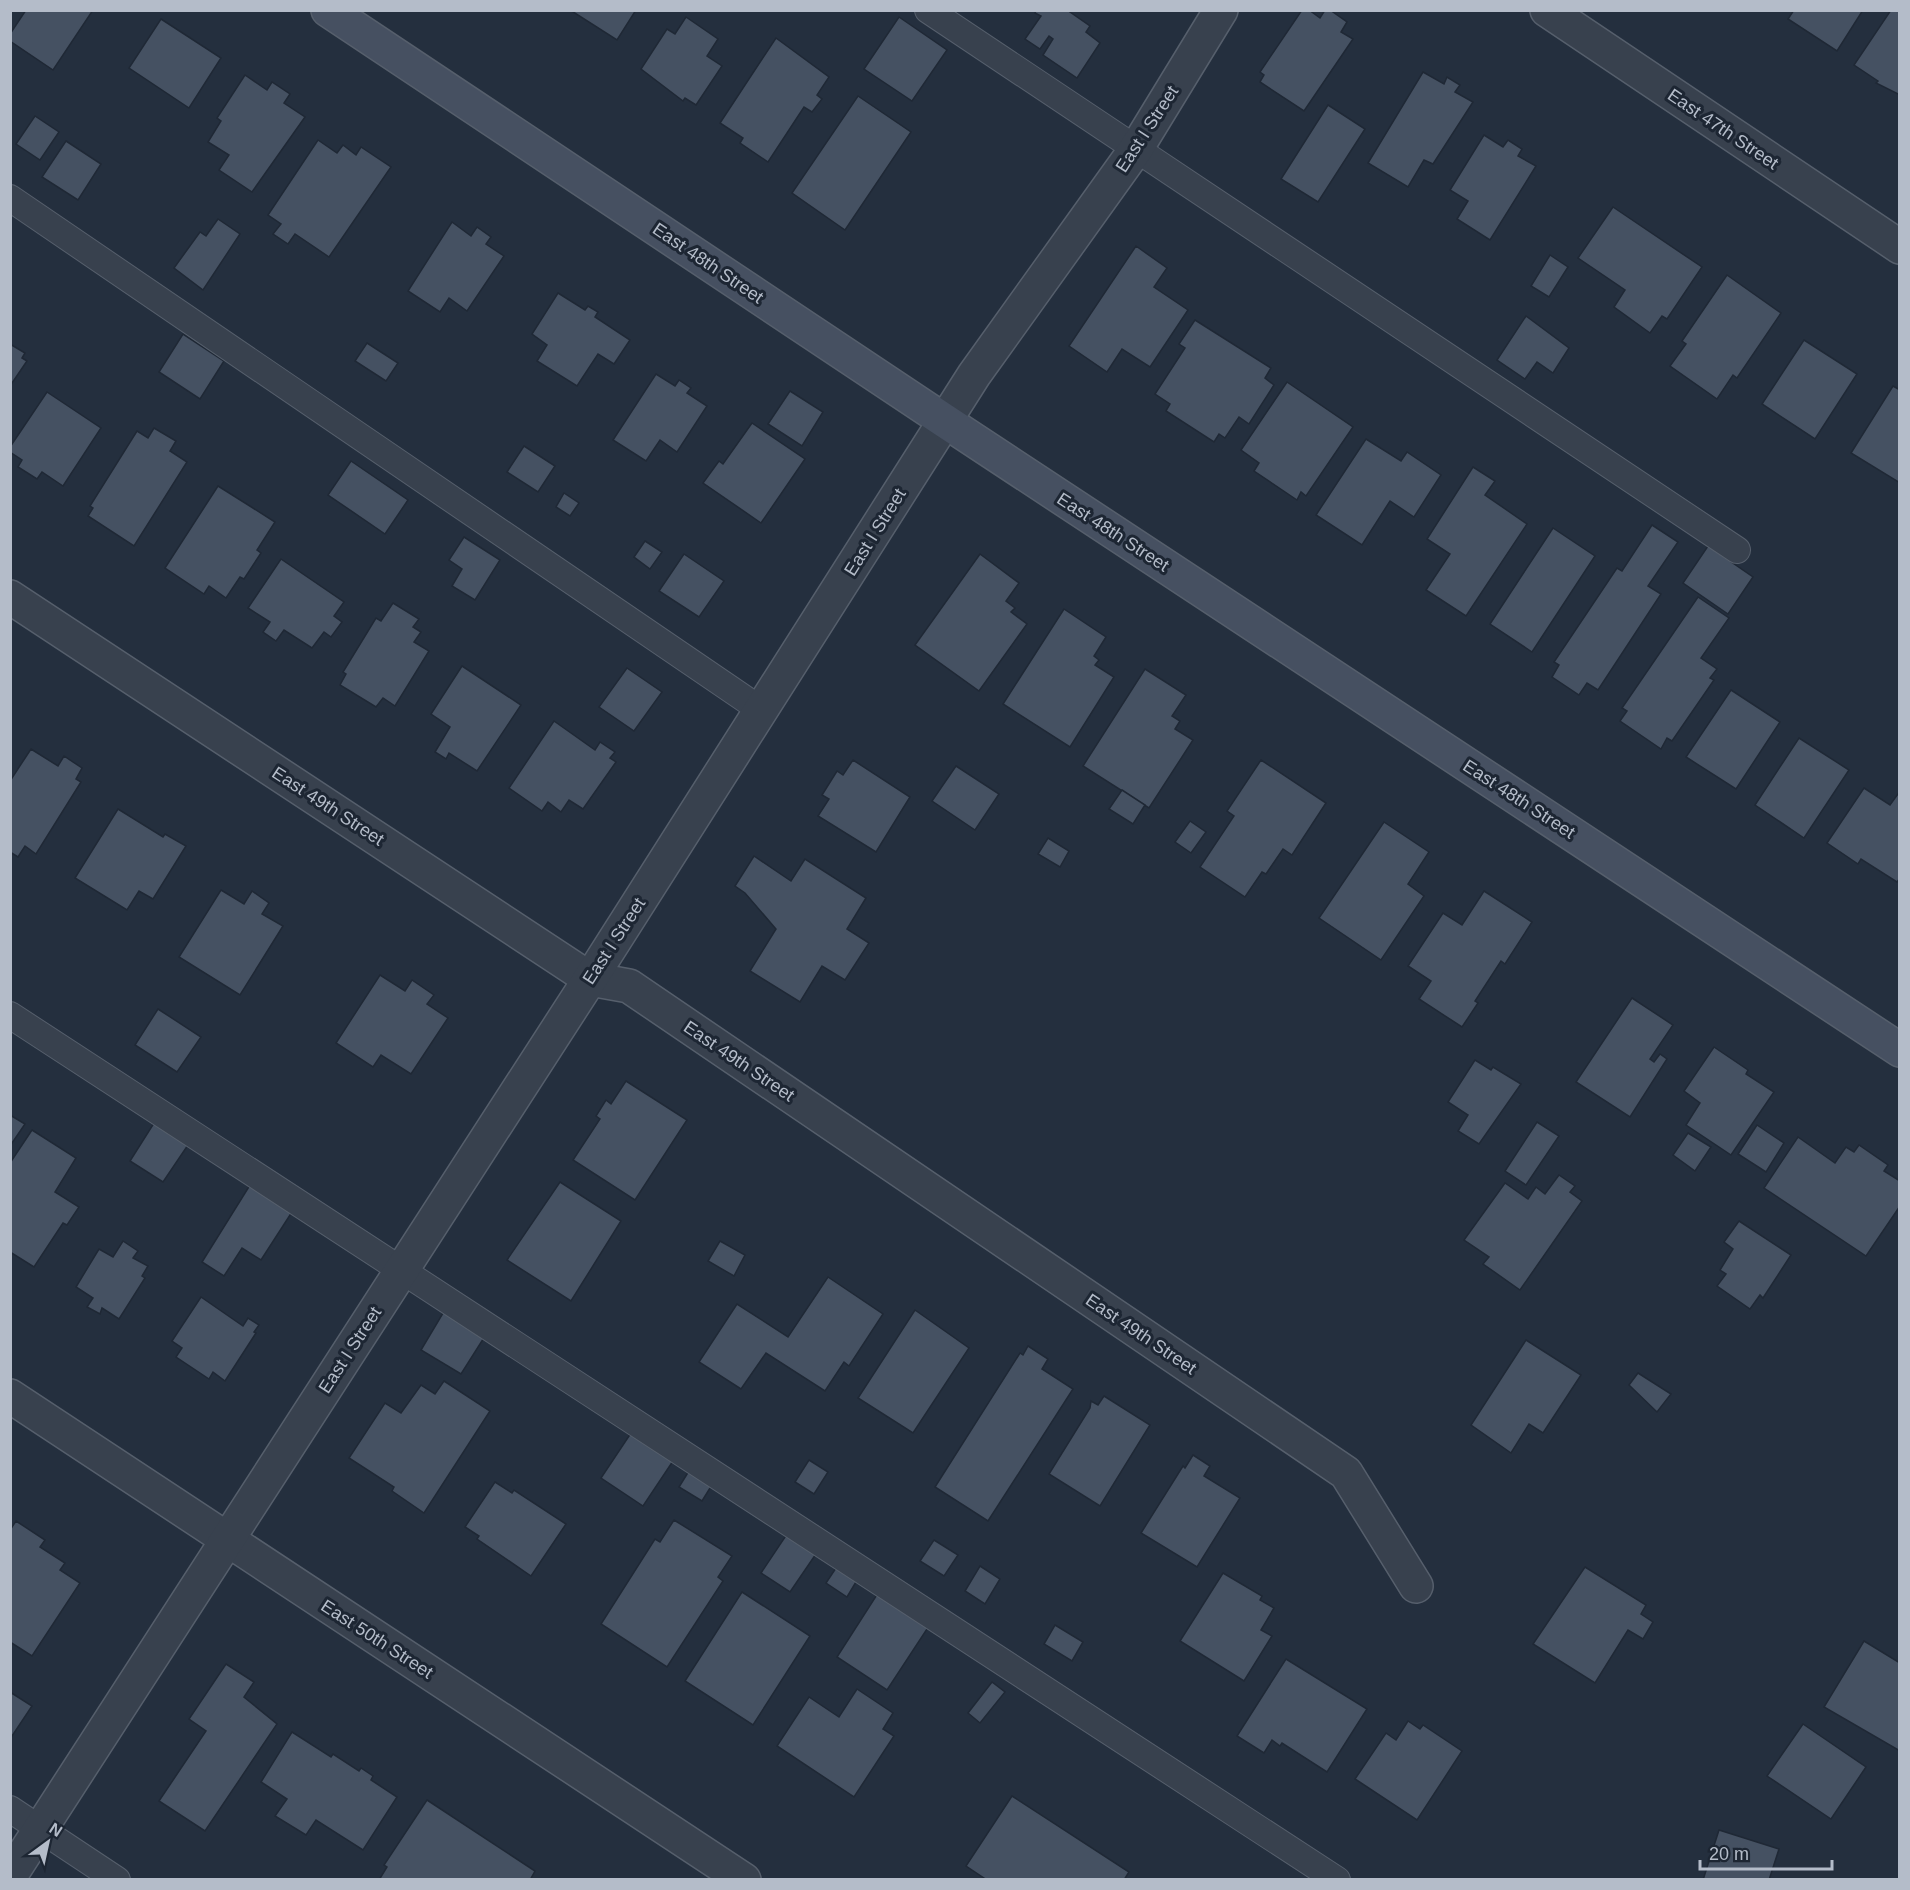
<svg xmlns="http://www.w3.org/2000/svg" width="1910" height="1890" viewBox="0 0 1910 1890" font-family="Arial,sans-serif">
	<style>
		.building { fill: #455162; stroke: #1f2835; stroke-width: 1.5 }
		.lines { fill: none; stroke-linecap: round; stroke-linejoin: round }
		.lane-casing { stroke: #565f6c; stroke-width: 28 }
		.street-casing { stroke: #565f6c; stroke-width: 36 }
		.secondary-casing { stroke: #565f6c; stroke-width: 36 }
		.lane { stroke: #38414e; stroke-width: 26 }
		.street { stroke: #38414e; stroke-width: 33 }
		.secondary { stroke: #465061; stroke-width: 33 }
		.labels { text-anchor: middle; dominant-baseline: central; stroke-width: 6; stroke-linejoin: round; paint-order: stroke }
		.street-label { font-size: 18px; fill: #b4bcc9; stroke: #1d2633 }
	</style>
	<rect width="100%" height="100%" fill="#242f3e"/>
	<g class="building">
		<polygon points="26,10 93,10 53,70 10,41 10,34"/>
		<polygon points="570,10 636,10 617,40"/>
		<polygon points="1036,10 1067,10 1090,26 1086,32 1100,43 1077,78 1043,55 1053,39 1049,36 1040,49 1025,39 1041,16 1035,13"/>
		<polygon points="1302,10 1309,10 1320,18 1325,10 1330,10 1347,22 1341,32 1353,39 1304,111 1260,82 1264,75 1260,72"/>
		<polygon points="1794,10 1863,10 1837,51 1788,19"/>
		<polygon points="1891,10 1900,10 1900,95 1876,83 1878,81 1854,65"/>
		<polygon points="686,17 718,39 707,56 722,66 696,105 685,98 683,101 641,69 667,29 675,34"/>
		<polygon points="899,17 947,50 912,101 864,69"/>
		<polygon points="161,19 221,58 189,108 129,68"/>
		<polygon points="776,38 829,77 817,95 822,99 812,112 804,107 768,162 740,143 743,138 720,123"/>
		<polygon points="1423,72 1444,84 1447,77 1460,85 1455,92 1473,102 1433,164 1424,160 1408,187 1368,163"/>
		<polygon points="245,75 267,90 272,82 290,94 284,103 305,117 252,192 219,170 229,155 208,142 221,121 217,118"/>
		<polygon points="858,96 911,132 845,230 792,193"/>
		<polygon points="1328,105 1365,129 1318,202 1281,179"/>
		<polygon points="35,116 59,132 40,160 16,144"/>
		<polygon points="1484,135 1503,147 1508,140 1522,149 1518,156 1536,166 1490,240 1457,219 1468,201 1450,190"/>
		<polygon points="318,140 337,153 343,145 356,155 361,147 391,167 329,257 295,234 288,244 273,234 281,224 268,215"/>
		<polygon points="66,141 101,164 78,200 42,177"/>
		<polygon points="1613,207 1702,267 1667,319 1662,316 1650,333 1614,307 1625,290 1578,258"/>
		<polygon points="218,219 240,234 203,290 174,268 200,232 206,236"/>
		<polygon points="452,222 471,236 477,227 491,237 486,244 504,256 467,311 449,298 440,312 408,291"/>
		<polygon points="1136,246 1167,268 1154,287 1188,310 1150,367 1122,349 1107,372 1069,346"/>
		<polygon points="1550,255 1568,267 1549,297 1531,286"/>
		<polygon points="1727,275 1781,313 1737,378 1733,375 1717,399 1670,366 1686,344 1682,341"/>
		<polygon points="558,293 585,310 588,306 598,312 595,317 630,340 614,364 598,354 577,386 537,361 547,345 532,334"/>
		<polygon points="1526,316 1569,348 1553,373 1537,362 1525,379 1497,360"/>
		<polygon points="1195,320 1271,368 1265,378 1274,385 1249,424 1239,417 1225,438 1219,434 1214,442 1166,411 1170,404 1155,394 1185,348 1179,344"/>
		<polygon points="183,334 224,361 200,399 159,372"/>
		<polygon points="1804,340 1857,374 1815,439 1762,404"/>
		<polygon points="367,343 398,363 386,381 355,361"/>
		<polygon points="10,344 25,353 22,358 27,361 10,386"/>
		<polygon points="656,374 675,386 679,380 691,388 687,393 707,406 677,452 660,440 646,461 613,440"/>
		<polygon points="1287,382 1353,427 1306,496 1301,492 1297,500 1254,471 1259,463 1241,450"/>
		<polygon points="1893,386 1900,390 1900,483 1851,453"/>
		<polygon points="790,391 823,412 802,446 768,424"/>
		<polygon points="47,392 101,428 63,486 42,472 37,479 18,467 22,460 10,452 10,447"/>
		<polygon points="752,423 805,459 761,523 703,483 719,461 723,464"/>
		<polygon points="154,428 176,441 170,451 187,462 134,546 88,516 93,508 90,506 137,431 148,438"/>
		<polygon points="1366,439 1401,461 1407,452 1441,475 1414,517 1390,501 1362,545 1316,515"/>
		<polygon points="524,446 555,466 538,492 507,472"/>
		<polygon points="351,461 408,500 385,534 328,495"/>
		<polygon points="1473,467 1495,481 1485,495 1527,524 1466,616 1426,590 1450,554 1427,539"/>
		<polygon points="218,486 275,522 257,550 261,553 244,579 240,577 226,598 209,586 204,594 165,568"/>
		<polygon points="564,493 579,503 570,516 556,507"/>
		<polygon points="1652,525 1678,542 1648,586 1661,594 1598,690 1587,683 1579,695 1552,677 1559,665 1554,662 1617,568 1622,571"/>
		<polygon points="1553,528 1595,556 1532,652 1490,624"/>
		<polygon points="464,537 500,560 475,600 452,586 462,569 449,560"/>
		<polygon points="645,541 662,552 650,569 634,557"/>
		<polygon points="1708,546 1753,577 1728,614 1683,583"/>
		<polygon points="684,554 724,581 699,617 659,591"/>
		<polygon points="980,554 1019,583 1006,601 1015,608 1011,612 1027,624 979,691 915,645"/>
		<polygon points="281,559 344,602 334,616 342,622 331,637 324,632 312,648 284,630 276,641 263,632 270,622 248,608"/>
		<polygon points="1698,597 1729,618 1701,658 1717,669 1710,678 1714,680 1672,741 1667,738 1661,749 1620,721 1627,711 1622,708"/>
		<polygon points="393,603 419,619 413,627 421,632 414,642 429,651 395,706 383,698 376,707 340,685 346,674 343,672 376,618 381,621"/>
		<polygon points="1064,609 1106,637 1094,656 1099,660 1095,665 1114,677 1070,747 1003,704"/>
		<polygon points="462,666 521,705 477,771 449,753 446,759 435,752 450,727 431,714"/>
		<polygon points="627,668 662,692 634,731 599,707"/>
		<polygon points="1145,669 1186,695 1172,716 1180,721 1175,729 1193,740 1149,808 1083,766"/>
		<polygon points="1731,690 1780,722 1736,789 1686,757"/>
		<polygon points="554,721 595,750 600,742 615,752 610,758 616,762 583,809 569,800 561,812 548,802 542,811 509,788"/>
		<polygon points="1799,738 1849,770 1804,838 1755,805"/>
		<polygon points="31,749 58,766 64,756 82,768 76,779 81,782 36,854 25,846 18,857 10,852 10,781"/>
		<polygon points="853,760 910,797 876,852 818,816 829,799 822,795 837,771 843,775"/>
		<polygon points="1261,760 1326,803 1292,855 1283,849 1266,874 1262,872 1245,897 1200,867 1234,816 1227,811"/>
		<polygon points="956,766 999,794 975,830 932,801"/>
		<polygon points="1864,788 1890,805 1900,791 1900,878 1897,882 1861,859 1858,864 1827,843"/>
		<polygon points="1122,790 1145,805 1133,824 1109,809"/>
		<polygon points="118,809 163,837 165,834 186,846 153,899 139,891 127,910 75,878"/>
		<polygon points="1190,821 1206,832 1191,853 1175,842"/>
		<polygon points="1384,822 1429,852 1408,884 1424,896 1381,960 1319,918"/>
		<polygon points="1048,838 1069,851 1060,867 1038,854"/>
		<polygon points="754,856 791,881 805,859 866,898 847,929 869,943 845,980 822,966 800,1002 750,971 776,929 745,893 735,886"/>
		<polygon points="221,890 244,904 252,891 269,903 262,914 283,926 240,995 179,957"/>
		<polygon points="1484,891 1532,922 1505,964 1501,961 1475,1001 1478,1003 1462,1027 1419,999 1431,981 1408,966 1443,913 1462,925"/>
		<polygon points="380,975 405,991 412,980 434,995 427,1004 448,1018 411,1074 381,1055 373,1067 336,1043"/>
		<polygon points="1632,998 1673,1025 1650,1059 1654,1062 1660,1054 1667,1059 1630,1117 1576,1082"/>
		<polygon points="158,1009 201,1037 177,1072 135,1045"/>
		<polygon points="1714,1047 1748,1070 1746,1074 1774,1092 1731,1155 1686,1125 1700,1103 1684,1091"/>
		<polygon points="1475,1060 1491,1070 1493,1067 1521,1084 1479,1144 1458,1131 1468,1115 1448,1102"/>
		<polygon points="626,1081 687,1120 635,1200 573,1160 600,1119 596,1116 606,1100 611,1104"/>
		<polygon points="10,1115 25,1124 10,1146"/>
		<polygon points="1537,1122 1559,1136 1526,1185 1505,1171"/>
		<polygon points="154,1123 188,1145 163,1182 130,1161"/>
		<polygon points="1757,1125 1784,1143 1766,1172 1738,1154"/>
		<polygon points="32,1130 76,1158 55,1192 79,1207 67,1225 63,1223 34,1267 10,1252 10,1163"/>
		<polygon points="1688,1133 1711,1147 1695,1171 1673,1155"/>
		<polygon points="1798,1137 1835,1163 1846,1147 1854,1152 1859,1145 1888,1165 1884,1171 1900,1181 1900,1206 1866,1256 1764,1188"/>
		<polygon points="1559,1175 1575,1186 1570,1192 1582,1201 1520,1290 1483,1264 1489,1257 1464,1240 1505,1183 1528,1199 1536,1187 1545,1194"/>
		<polygon points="560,1182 621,1221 571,1301 507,1260"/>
		<polygon points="250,1185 292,1212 261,1260 242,1248 224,1276 202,1262"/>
		<polygon points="1739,1221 1791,1255 1763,1298 1760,1295 1750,1309 1717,1286 1726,1274 1720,1270 1733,1249 1724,1242"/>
		<polygon points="123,1241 138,1251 133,1258 148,1266 142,1276 145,1278 119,1319 102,1308 100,1314 87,1307 93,1298 76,1287 99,1249 113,1257"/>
		<polygon points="720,1241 745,1255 734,1276 708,1261"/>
		<polygon points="828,1277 883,1314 849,1366 844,1362 825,1391 766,1353 741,1389 699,1362 737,1304 788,1337"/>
		<polygon points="201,1297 243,1326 248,1318 259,1325 254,1332 256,1333 225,1381 213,1372 209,1379 176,1357 182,1348 172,1341"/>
		<polygon points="446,1308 487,1333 461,1374 421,1350"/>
		<polygon points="915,1310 969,1348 913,1433 858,1398"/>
		<polygon points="1526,1340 1581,1375 1543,1433 1529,1424 1511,1453 1471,1425"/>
		<polygon points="1028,1346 1048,1359 1042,1369 1073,1389 988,1521 935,1487 1020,1353 1023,1355"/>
		<polygon points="1638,1373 1671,1394 1657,1412 1629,1385"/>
		<polygon points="444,1381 490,1411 424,1513 392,1491 394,1487 349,1458 385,1403 401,1413 421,1385 435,1394"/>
		<polygon points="1104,1396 1150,1425 1100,1506 1049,1474 1090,1408 1091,1401 1098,1405"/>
		<polygon points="633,1430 675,1458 643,1506 601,1478"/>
		<polygon points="1193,1455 1210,1466 1204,1476 1240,1498 1197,1567 1141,1533 1183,1466 1185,1468"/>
		<polygon points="809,1460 828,1472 814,1494 795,1482"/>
		<polygon points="692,1466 715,1480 702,1501 679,1487"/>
		<polygon points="495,1482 512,1493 514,1490 566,1524 531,1576 477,1539 479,1536 465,1527"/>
		<polygon points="674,1520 732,1556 718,1577 723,1581 667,1667 601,1624 655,1539 660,1542"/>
		<polygon points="16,1521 45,1540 40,1547 65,1563 60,1570 80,1583 32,1656 10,1642 10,1530"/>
		<polygon points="789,1531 818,1551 790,1592 761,1573"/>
		<polygon points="934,1540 958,1555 944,1576 920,1561"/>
		<polygon points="838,1565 859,1577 847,1597 826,1583"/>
		<polygon points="980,1566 1000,1579 985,1604 965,1591"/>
		<polygon points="1585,1567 1646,1605 1641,1614 1653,1622 1643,1639 1628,1630 1595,1683 1533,1644"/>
		<polygon points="1223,1573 1262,1596 1260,1600 1274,1608 1261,1630 1272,1636 1244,1681 1180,1641"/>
		<polygon points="742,1592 810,1636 753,1725 685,1681"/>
		<polygon points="878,1593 929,1626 887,1690 837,1657"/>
		<polygon points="1055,1625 1083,1642 1072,1661 1044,1644"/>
		<polygon points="1864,1641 1900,1663 1900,1751 1824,1707"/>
		<polygon points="1286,1659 1367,1709 1327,1772 1282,1743 1280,1746 1272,1740 1264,1753 1237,1736"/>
		<polygon points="226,1664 254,1682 244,1697 277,1724 205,1831 159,1801 206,1731 189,1719"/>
		<polygon points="992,1682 1005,1692 980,1723 968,1713"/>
		<polygon points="857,1689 893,1713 883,1729 894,1736 854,1797 777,1746 809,1697 839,1717"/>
		<polygon points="10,1692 32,1706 10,1739"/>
		<polygon points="1408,1721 1420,1729 1423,1725 1462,1751 1417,1820 1355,1779 1386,1733 1396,1740"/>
		<polygon points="1803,1724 1866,1767 1831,1819 1767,1776"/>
		<polygon points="292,1732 331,1757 333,1754 359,1771 361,1768 373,1776 371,1780 397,1797 363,1850 316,1820 306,1835 275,1816 287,1799 261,1782"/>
		<polygon points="1012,1796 1129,1872 1124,1880 987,1880 966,1866"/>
		<polygon points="427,1800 535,1871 530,1880 379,1880 387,1867 384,1865"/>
		<polygon points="1719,1830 1779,1849 1769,1880 1703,1880"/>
	</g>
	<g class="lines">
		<defs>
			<g id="lane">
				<polyline points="928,10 1737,550"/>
				<polyline points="10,198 761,710"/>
				<polyline points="10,1015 1337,1880"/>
				<polyline points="10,1809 117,1880"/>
			</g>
			<g id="street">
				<polyline points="1547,10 1900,247"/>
				<polyline points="10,597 590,979 629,986 1346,1473 1416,1586"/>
				<polyline points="10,1396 744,1880"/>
				<polyline points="10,1876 590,979 974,375 1136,149 1221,10"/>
			</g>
			<polyline id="secondary" points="328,10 945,421 1900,1050"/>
		</defs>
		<use href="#lane" class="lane-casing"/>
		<use href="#street" class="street-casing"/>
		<use href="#secondary" class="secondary-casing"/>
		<use href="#lane" class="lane"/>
		<use href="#street" class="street"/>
		<use href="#secondary" class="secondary"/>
	</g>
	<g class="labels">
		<g class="street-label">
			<text transform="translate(1147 129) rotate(-57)">East I Street</text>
			<text transform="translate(1723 129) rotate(34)">East 47th Street</text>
			<text transform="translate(708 263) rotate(34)">East 48th Street</text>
			<text transform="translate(875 532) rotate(-58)">East I Street</text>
			<text transform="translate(1113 532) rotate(33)">East 48th Street</text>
			<text transform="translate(1519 799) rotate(33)">East 48th Street</text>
			<text transform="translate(328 806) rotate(33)">East 49th Street</text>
			<text transform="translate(614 941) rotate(-57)">East I Street</text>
			<text transform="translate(739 1061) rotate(34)">East 49th Street</text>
			<text transform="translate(1141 1334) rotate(34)">East 49th Street</text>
			<text transform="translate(350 1350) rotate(-57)">East I Street</text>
			<text transform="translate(377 1639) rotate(33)">East 50th Street</text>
		</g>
	</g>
	<rect width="1910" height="1890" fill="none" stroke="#b4bcc9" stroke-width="24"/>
	<g transform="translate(48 1842) rotate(33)" stroke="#1d2633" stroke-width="4.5" paint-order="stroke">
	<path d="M0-4.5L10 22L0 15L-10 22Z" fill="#b4bcc9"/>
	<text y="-9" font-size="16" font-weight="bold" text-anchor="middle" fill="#b4bcc9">N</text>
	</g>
	<path d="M1700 1860v9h132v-9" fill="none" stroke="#b4bcc9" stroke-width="3"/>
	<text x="1709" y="1860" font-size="18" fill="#b4bcc9" stroke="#1d2633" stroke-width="4.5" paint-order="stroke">20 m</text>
</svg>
